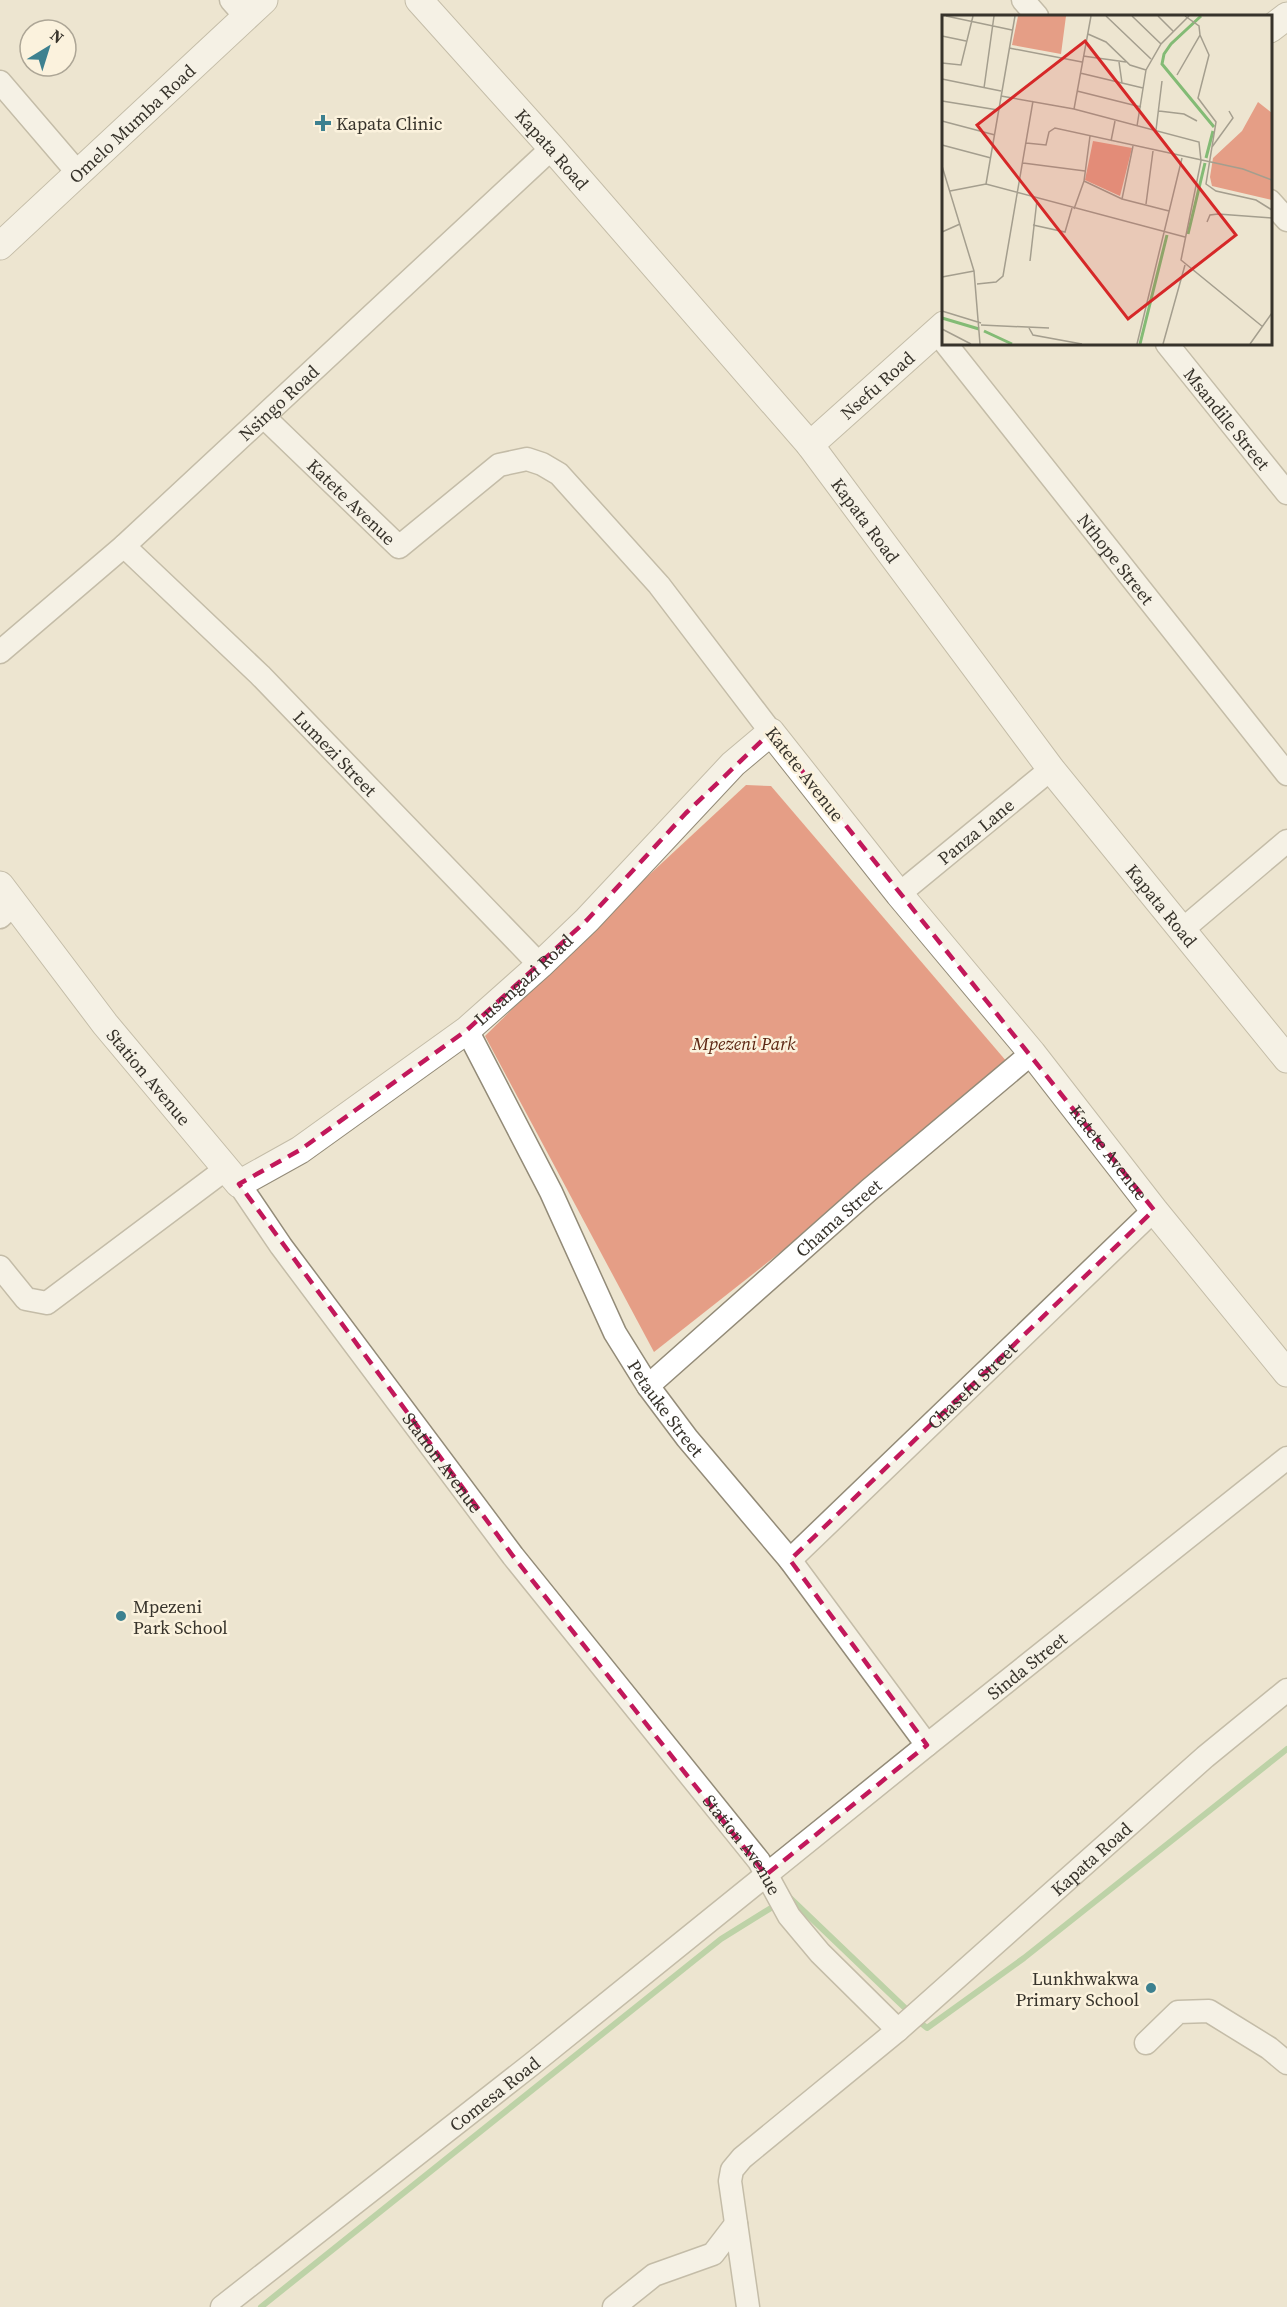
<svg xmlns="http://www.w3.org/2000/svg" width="1287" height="2307" viewBox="0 0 1287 2307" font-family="'Source Serif 4',serif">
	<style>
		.green { fill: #e59e86 }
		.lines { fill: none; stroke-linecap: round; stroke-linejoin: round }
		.stream { stroke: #83bb75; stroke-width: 6 }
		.minor-casing { stroke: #938b78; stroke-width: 25 }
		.tertiary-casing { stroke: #938b78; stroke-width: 29 }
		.minor { stroke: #fff; stroke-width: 22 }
		.tertiary { stroke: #fff; stroke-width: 27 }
		.marked { fill: none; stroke: #c2185b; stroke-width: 4.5; stroke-dasharray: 12 8; stroke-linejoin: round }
		.poi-dot { fill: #3d8190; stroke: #fbf2dd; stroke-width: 2 }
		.labels { text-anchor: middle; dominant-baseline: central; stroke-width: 5; stroke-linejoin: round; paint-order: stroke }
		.street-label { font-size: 18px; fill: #37332b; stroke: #fbf2dd }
		.poi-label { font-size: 18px; fill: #37332b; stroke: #fbf2dd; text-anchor: start }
		.park-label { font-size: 18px; font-style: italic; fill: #5c2512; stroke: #fbf2dd }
		.inset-river { fill: none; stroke: #83bb75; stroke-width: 3 }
		.inset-road { fill: none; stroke: #a49e8e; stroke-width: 1.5 }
		.view { fill: #d62828; fill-opacity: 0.15; stroke: #d62828; stroke-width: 3 }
		.inset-edge { fill: none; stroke: #37332b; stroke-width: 3 }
	</style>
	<rect width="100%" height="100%" fill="#ede5d0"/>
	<polygon class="green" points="746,785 771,786 1013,1069 654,1352 485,1036 635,888"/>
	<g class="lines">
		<g class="stream">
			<polyline points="789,1897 905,2008"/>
			<polyline points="922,2024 927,2028 1024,1958 1287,1749"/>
			<polyline points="261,2307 721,1939 771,1908"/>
		</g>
		<defs>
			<g id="minor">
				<polyline points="231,0 246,17"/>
				<polyline points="1023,0 1037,16"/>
				<polyline points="0,82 78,173"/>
				<polyline points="1270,201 1287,220"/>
				<path id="s1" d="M946,344L1287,774"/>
				<path id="s2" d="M1167,344L1287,493"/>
				<path id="s3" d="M264,417L399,547L499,465L527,459L542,464L559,474L659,585L771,732"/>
				<path id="s4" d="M124,546L260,675L540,965"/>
				<path id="s5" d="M0,652L124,546L552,148"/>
				<path id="s6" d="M899,894L1051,769"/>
				<polyline points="0,917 14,904"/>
				<polyline points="1182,930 1287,841"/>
				<path id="s7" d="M467,1030L551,1192L615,1333L648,1386L687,1438L790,1560L927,1745"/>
				<path id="s8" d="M239,1184L281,1246L513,1556L759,1861L789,1916L820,1953L898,2030"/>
				<polyline points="0,1267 26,1299 47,1303 227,1168"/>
				<path id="s9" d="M648,1386L869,1190L1032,1053"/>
				<path id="s10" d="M790,1560L1154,1210"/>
				<polyline points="1146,2043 1178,2012 1209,2011 1269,2048 1287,2063"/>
				<path id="s11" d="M222,2307L532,2064L927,1745L1287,1458"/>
				<polyline points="614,2307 654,2275 713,2254 736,2224"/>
				<path id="s12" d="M748,2307L730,2181L732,2170L742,2158L898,2030L1205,1757L1287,1690"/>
			</g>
			<g id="tertiary">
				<path id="s13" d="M419,0L552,148L810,445L1051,769L1287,1059"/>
				<polyline points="1270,29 1287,16"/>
				<path id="s14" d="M0,246L264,0"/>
				<path id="s15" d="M810,445L944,325"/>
				<path id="s16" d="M0,885L105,1024L239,1184L300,1150L467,1030L540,965L587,920L733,764L771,732L899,894L1032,1053L1154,1210L1287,1373"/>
			</g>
		</defs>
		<use href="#minor" class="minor-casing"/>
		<use href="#tertiary" class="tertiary-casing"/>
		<use href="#minor" class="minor"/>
		<use href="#tertiary" class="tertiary"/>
	</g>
	<path d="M0 0H1287V2307H0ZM771,732L1154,1210L790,1560L927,1745L766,1875L513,1556L239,1184L300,1150L467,1030L587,920L686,813Z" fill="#ede5d0" fill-opacity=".55" fill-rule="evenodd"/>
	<path class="marked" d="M771,732L1154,1210L790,1560L927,1745L766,1875L513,1556L239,1184L300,1150L467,1030L587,920L686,813Z"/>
	<g class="poi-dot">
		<path d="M320 114h6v6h6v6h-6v6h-6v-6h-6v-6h6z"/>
		<circle cx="121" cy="1616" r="6"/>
		<circle cx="1151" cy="1988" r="6"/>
	</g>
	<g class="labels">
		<g class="street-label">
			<text stroke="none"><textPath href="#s14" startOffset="180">Omelo Mumba Road</textPath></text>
			<text stroke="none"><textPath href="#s13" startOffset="200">Kapata Road</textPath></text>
			<text stroke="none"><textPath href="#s15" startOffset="90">Nsefu Road</textPath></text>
			<text stroke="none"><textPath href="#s5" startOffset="374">Nsingo Road</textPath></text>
			<text stroke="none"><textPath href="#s2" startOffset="96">Msandile Street</textPath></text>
			<text stroke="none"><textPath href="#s3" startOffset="122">Katete Avenue</textPath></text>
			<text stroke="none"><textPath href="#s13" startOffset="686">Kapata Road</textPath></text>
			<text stroke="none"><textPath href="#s1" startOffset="274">Nthope Street</textPath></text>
			<text stroke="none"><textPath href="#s4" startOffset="296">Lumezi Street</textPath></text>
			<text transform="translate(805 774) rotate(52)">Katete Avenue</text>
			<text stroke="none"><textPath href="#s6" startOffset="99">Panza Lane</textPath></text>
			<text stroke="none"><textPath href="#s13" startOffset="1172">Kapata Road</textPath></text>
			<text stroke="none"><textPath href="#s16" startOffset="734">Lusangazi Road</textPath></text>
			<text stroke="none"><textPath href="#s16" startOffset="243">Station Avenue</textPath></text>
			<text stroke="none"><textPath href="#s16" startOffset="1624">Katete Avenue</textPath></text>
			<text stroke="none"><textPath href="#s9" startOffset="254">Chama Street</textPath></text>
			<text stroke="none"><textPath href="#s10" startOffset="252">Chasefu Street</textPath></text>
			<text stroke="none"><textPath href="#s7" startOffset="428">Petauke Street</textPath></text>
			<text stroke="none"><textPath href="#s8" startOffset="345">Station Avenue</textPath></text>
			<text stroke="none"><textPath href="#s11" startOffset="1029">Sinda Street</textPath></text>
			<text stroke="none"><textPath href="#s8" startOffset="831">Station Avenue</textPath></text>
			<text stroke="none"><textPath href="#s12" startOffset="614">Kapata Road</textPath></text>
			<text stroke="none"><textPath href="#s11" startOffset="346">Comesa Road</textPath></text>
		</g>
		<g class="poi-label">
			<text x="336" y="123">Kapata Clinic</text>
			<text x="133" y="1606">Mpezeni<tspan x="133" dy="21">Park School</tspan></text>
			<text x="1139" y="1978" text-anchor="end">Lunkhwakwa<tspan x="1139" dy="21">Primary School</tspan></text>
		</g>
		<g class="park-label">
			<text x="744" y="1043">Mpezeni Park</text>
		</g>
	</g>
	<g transform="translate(942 15)">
		<rect width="330" height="330" fill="#ede5d0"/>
		<path d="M76,1H124L119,39L70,30ZM316,87L330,98V185L270,171L268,162L271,143L300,116ZM151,126L190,133L178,181L143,165Z" fill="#e59e86"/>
		<path class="inset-river" d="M259,1L229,29L222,39L220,49L272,112M264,143L271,116M246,219L263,148M0,303L37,314M42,316L70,329M198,329L225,220"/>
		<path class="inset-road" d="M4,1L70,15M164,1L209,44M190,1L219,29M216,1L231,16M146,19L164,27L188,50L204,55M258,20L267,40L256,83L274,107L264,169L274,176L314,185L330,195M0,21L24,26M67,33L140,47M141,41L184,47M177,47L180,68M0,48L19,50L31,1M138,58L201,73M235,60L258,20L257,11L243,1M0,64L59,76M42,73L52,1M135,76L199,92M59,81L132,94L257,127L259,146L239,245L321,312M0,86L56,95M132,94L149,1M217,96L242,99L255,106M0,106L53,120M195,111L204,55L219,29L247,1M214,115L220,66M169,126L173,106M84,128L104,130L107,117L113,113L301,154L330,165M0,130L49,143M270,132L291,103L287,96M81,148L143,156M0,151L32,256L38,329M142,166L180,184L227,196M44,169L73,1M8,176L44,169L243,222M180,184L191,131M204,189L211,136M132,194L142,166L148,121M265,207L268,200L276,199L330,203M91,210L123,217L130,193M0,217L18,209M88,246L95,185M0,262L32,256M35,269L54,267L61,261L91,86M0,296L39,308M39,310L107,313M87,313L91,320L140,329M0,314L29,329M195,329L240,143M221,329L243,250M308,329L330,298"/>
		<path class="view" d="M143,26L294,220L186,304L35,110Z"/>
		<rect width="330" height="330" class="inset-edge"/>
	</g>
	<g transform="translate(48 48) rotate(38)"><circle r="28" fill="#fbf2dd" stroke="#ada696" stroke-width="1.5"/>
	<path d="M0-4.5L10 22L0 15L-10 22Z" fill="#3d8190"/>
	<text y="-9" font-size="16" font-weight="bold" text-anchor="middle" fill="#37332b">N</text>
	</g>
</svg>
